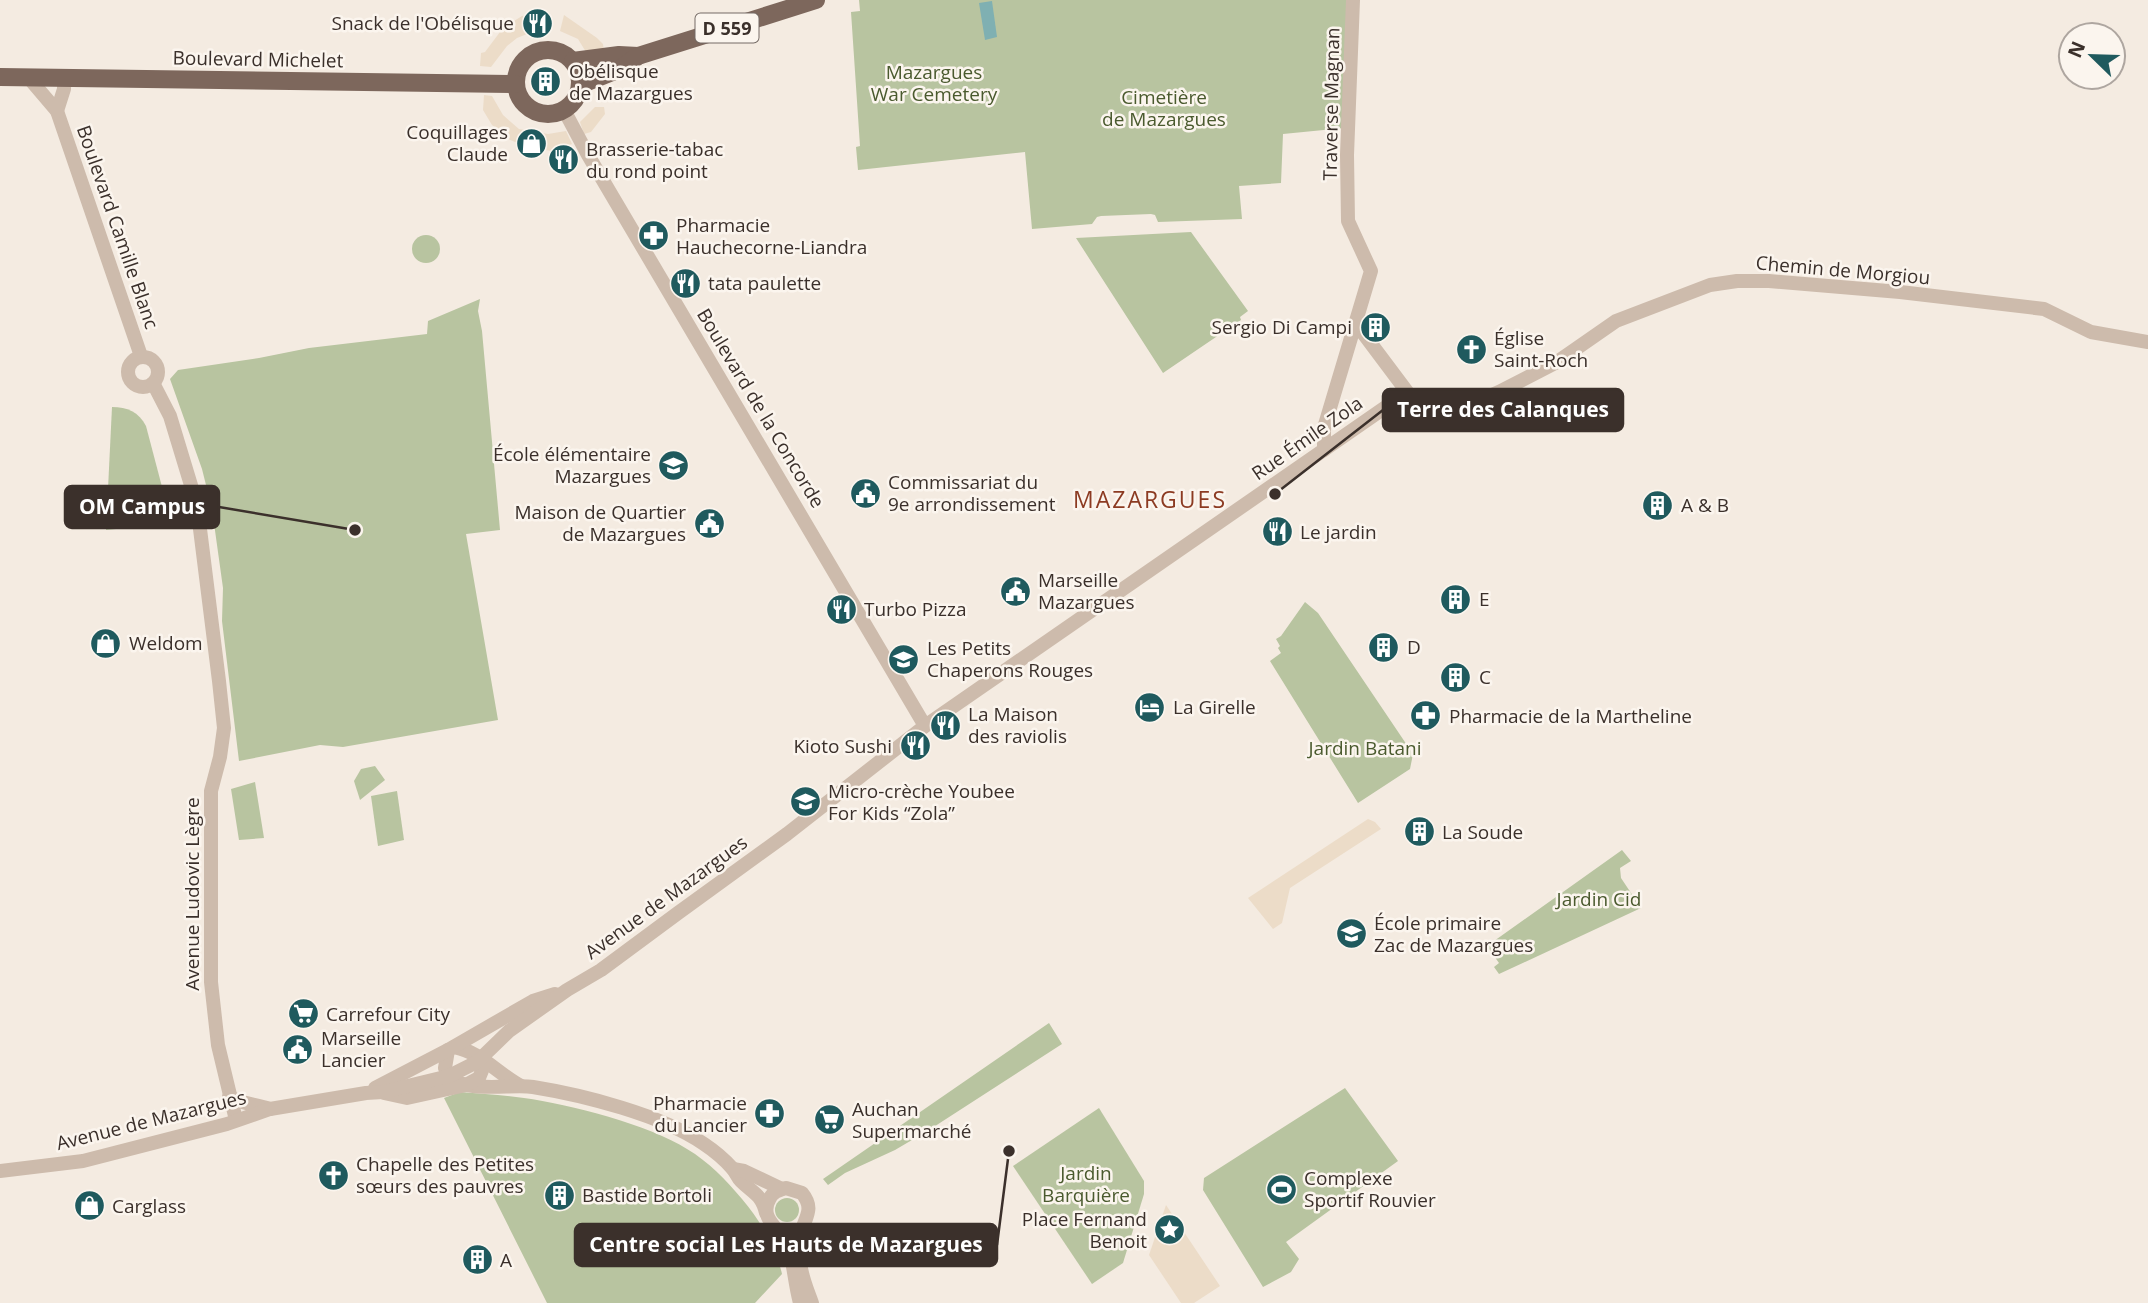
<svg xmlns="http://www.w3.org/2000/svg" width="2148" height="1303" viewBox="0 0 2148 1303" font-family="'Open Sans',sans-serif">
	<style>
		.green { fill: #b8c4a0 }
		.plaza { fill: #ecdcc8 }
		.water { fill: #7fb0b2 }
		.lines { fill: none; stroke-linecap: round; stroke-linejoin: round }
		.minor { stroke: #cdbbac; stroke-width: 14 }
		.major { stroke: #7d675c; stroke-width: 18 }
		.labels { text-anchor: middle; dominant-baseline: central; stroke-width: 5; stroke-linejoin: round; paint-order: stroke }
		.shield { fill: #fbf5ee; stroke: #756b66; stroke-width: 2 }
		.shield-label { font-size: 18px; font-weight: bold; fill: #3b302b }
		.poi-label { font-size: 19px; fill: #3b302b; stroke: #fbf5ee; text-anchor: start }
		.street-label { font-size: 19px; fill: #3b302b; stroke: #fbf5ee }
		.park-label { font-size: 19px; fill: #4a5a2e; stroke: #fbf5ee }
		.quarter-label { font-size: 23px; letter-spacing: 2px; fill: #8c3b22; stroke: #fbf5ee }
		.leader { fill: none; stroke: #3b302b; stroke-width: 2.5 }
		.callout-dot { fill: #3b302b; stroke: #fbf5ee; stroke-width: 2.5 }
		.callout { fill: #3b302b; stroke: #3b302b; stroke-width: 2.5 }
		.callout-label { font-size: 21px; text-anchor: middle; font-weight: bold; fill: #fff }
	</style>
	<rect width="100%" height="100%" fill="#f4ebe1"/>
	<g class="green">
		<polygon points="859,0 1347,0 1344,128 1283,134 1281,183 1239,186 1242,219 1158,222 1155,215 1151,214 1101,216 1097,217 1092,224 1032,229 1025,152 858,170 856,147 860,146 851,12 860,11"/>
		<circle cx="546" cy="82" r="11"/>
		<polygon points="1191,232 1248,311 1240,317 1241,320 1163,373 1076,238"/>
		<circle cx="426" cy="249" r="14"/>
		<polygon points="480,299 478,311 482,331 500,530 466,534 498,720 343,747 320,745 239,761 222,621 223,588 212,509 202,469 170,379 178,370 259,358 309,348 427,334 428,321"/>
		<path d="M112,407C127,407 139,412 146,426L171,521L167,524L106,530Z"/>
		<polygon points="1305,602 1318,613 1413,754 1410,769 1358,803 1270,661 1281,653 1278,648 1280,646 1276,639 1281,636"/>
		<polygon points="375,766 385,780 360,800 354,781 361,769"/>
		<polygon points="255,782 264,838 239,840 231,789"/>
		<polygon points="397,791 404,840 378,846 371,796"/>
		<polygon points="1622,850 1631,861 1620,868 1621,878 1641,908 1499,974 1494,967 1499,963 1487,946"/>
		<polygon points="1049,1023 1062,1044 929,1130 895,1150 845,1173 828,1185 823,1179"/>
		<polygon points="1345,1088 1398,1161 1286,1242 1299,1259 1291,1272 1263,1287 1203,1190 1204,1178"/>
		<path d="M460,1092C482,1094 503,1095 524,1098C569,1104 650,1125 687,1149C709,1162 726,1180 742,1199C760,1220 776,1247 782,1274L755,1303H547L444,1098Z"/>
		<polygon points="1099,1108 1144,1181 1144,1194 1123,1263 1092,1284 1013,1166"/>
		<circle cx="787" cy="1210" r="12"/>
	</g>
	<g class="plaza">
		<polygon points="539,12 550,13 550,29 532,32 517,38 507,46 491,67 480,66 481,53 485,52 503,28 522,16"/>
		<polygon points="564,15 597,38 603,44 604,51 586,52 578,39 560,31"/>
		<polygon points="484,95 492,96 503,115 519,129 548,134 566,131 572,144 552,151 527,147 508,139 492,125 483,110"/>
		<polygon points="595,107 604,107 605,114 591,132 584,134 580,122"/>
		<polygon points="1368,819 1375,822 1381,829 1290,888 1282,923 1273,929 1248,898"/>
		<polygon points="1166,1205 1220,1286 1194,1303 1181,1303 1149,1255"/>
	</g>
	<polygon class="water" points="992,1 997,37 985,40 979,3"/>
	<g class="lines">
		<g class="minor">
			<polyline points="28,77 57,111 141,356"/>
			<polyline points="564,110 588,155 925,726"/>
			<polyline points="57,111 64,89 64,78"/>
			<polyline points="1357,325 1423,413 1434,421 1499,392 1557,362 1616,321 1710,285 1737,281 1769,281 1900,292 2044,309 2091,332 2148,342"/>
			<circle cx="143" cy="372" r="15"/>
			<polyline points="153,383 170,416 197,505 219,681 224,728 220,757 211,791 211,982 218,1045 236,1120"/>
			<polyline points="1324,450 1324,428 1371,271 1348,221 1347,155 1353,0"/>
			<path d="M454,1047C481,1052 498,1074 521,1086"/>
			<path d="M448,1050L445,1068C455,1097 509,1083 533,1087C583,1095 662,1115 704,1144C713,1150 724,1159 732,1168C736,1172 737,1177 741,1181C754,1194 762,1195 766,1213"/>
			<polyline points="375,1088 448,1050 533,1001 555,994"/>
			<polyline points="384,1093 407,1098 466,1085 479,1078 483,1068 483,1059"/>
			<path d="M229,1097C242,1104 256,1104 270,1109"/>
			<polyline points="733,1169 744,1171 782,1189"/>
			<polyline points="0,1171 83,1161 227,1124 270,1109 366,1093 383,1092 449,1076 477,1062 509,1031 567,990 601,970 678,913 787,834 925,726 1406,393"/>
			<path d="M800,1303C795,1285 794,1266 789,1248C784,1231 758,1220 769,1200C772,1192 779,1190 786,1188L802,1193C815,1209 805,1217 801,1233C800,1242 800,1252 800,1261C801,1276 807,1289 812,1303"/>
		</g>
		<g class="major">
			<circle cx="548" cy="82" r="32"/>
			<polyline points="573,61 619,55 638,56"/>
			<polyline points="0,77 515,84"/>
			<polyline points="580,85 620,69 638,56 816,0"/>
		</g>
	</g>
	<defs>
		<symbol id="restaurant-disc" viewBox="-11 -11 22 22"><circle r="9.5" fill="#1f5a5e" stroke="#fbf5ee"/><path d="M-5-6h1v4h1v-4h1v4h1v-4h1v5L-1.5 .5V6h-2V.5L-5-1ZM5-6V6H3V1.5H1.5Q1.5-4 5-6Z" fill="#fff"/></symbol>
		<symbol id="building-disc" viewBox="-11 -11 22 22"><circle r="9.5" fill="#1f5a5e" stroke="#fbf5ee"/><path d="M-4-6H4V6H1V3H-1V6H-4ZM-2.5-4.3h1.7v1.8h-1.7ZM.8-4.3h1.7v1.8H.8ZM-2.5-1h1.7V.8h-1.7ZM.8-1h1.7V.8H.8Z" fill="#fff"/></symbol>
		<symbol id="shop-disc" viewBox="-11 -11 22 22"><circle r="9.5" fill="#1f5a5e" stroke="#fbf5ee"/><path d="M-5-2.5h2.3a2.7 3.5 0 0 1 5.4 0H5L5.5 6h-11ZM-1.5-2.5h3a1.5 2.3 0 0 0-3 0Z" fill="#fff"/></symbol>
		<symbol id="pharmacy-disc" viewBox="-11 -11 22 22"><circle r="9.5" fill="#1f5a5e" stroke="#fbf5ee"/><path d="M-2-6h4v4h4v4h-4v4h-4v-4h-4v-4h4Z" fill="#fff"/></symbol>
		<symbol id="church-disc" viewBox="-11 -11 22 22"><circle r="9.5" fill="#1f5a5e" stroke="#fbf5ee"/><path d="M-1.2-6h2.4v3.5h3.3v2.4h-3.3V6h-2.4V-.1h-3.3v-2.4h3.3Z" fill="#fff"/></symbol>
		<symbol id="school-disc" viewBox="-11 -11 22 22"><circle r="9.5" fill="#1f5a5e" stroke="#fbf5ee"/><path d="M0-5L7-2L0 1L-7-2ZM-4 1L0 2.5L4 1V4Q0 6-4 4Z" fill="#fff"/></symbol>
		<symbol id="civic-disc" viewBox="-11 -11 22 22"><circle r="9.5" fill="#1f5a5e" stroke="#fbf5ee"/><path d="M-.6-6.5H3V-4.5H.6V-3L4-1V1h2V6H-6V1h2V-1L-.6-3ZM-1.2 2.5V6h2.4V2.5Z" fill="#fff"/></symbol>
		<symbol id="hotel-disc" viewBox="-11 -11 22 22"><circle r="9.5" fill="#1f5a5e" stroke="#fbf5ee"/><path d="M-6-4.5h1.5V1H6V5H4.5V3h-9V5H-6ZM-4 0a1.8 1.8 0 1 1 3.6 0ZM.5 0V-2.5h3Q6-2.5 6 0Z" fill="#fff"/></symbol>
		<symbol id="supermarket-disc" viewBox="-11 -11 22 22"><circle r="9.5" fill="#1f5a5e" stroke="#fbf5ee"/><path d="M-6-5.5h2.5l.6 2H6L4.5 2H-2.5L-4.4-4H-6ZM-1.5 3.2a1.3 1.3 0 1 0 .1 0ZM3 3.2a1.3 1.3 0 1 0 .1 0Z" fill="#fff"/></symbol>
		<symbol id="stadium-disc" viewBox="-11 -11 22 22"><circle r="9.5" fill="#1f5a5e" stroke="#fbf5ee"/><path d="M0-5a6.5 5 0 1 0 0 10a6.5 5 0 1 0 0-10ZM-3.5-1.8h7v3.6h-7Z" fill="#fff"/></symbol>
		<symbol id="sight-disc" viewBox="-11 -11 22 22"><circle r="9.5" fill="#1f5a5e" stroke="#fbf5ee"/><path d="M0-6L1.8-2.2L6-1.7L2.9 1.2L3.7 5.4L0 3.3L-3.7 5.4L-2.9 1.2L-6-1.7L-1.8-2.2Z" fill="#fff"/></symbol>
	</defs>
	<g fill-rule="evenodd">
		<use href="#restaurant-disc" x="520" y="6" width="35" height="35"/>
		<use href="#building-disc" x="528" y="64" width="35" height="35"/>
		<use href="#shop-disc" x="514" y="126" width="35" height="35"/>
		<use href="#restaurant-disc" x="546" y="142" width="35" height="35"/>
		<use href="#pharmacy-disc" x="636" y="218" width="35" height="35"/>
		<use href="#restaurant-disc" x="668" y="266" width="35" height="35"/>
		<use href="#building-disc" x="1358" y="310" width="35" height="35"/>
		<use href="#church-disc" x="1454" y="332" width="35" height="35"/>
		<use href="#school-disc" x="656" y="448" width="35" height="35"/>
		<use href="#civic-disc" x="848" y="476" width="35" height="35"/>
		<use href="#building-disc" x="1640" y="488" width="35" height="35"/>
		<use href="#civic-disc" x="692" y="506" width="35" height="35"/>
		<use href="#restaurant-disc" x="1260" y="514" width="35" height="35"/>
		<use href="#civic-disc" x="998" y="574" width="35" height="35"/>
		<use href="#building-disc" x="1438" y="582" width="35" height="35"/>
		<use href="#restaurant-disc" x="824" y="592" width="35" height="35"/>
		<use href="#shop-disc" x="88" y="626" width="35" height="35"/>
		<use href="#building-disc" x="1366" y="630" width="35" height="35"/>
		<use href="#school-disc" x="886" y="642" width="35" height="35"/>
		<use href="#building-disc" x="1438" y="660" width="35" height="35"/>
		<use href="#hotel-disc" x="1132" y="690" width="35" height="35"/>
		<use href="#pharmacy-disc" x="1408" y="698" width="35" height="35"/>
		<use href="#restaurant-disc" x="928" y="708" width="35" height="35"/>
		<use href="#restaurant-disc" x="898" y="728" width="35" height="35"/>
		<use href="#school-disc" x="788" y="784" width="35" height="35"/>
		<use href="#building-disc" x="1402" y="814" width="35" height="35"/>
		<use href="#school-disc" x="1334" y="916" width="35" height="35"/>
		<use href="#supermarket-disc" x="286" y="996" width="35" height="35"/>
		<use href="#civic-disc" x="280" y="1032" width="35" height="35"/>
		<use href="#pharmacy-disc" x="752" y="1096" width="35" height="35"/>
		<use href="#supermarket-disc" x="812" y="1102" width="35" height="35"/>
		<use href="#church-disc" x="316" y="1158" width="35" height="35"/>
		<use href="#stadium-disc" x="1264" y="1172" width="35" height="35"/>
		<use href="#building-disc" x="542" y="1178" width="35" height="35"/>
		<use href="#shop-disc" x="72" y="1188" width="35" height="35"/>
		<use href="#sight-disc" x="1152" y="1212" width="35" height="35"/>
		<use href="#building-disc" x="460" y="1242" width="35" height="35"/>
	</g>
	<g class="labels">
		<rect class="shield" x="695.5" y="13.5" width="63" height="29" rx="5"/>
		<g class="shield-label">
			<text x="727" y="28">D 559</text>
		</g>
		<g class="poi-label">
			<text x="514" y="23" text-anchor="end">Snack de l'Obélisque</text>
			<text x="569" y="71">Obélisque<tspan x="569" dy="22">de Mazargues</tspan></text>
			<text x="508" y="132" text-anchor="end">Coquillages<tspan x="508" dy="22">Claude</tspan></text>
			<text x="586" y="149">Brasserie-tabac<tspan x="586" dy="22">du rond point</tspan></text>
			<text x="676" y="225">Pharmacie<tspan x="676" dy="22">Hauchecorne-Liandra</tspan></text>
			<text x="708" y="283">tata paulette</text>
			<text x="1352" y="327" text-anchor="end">Sergio Di Campi</text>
			<text x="1494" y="338">Église<tspan x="1494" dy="22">Saint-Roch</tspan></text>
			<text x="651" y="454" text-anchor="end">École élémentaire<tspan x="651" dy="22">Mazargues</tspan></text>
			<text x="888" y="482">Commissariat du<tspan x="888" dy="22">9e arrondissement</tspan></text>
			<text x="1681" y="505">A &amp; B</text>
			<text x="686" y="512" text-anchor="end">Maison de Quartier<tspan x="686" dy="22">de Mazargues</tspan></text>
			<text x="1300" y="532">Le jardin</text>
			<text x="1038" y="580">Marseille<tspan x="1038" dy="22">Mazargues</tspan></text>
			<text x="1479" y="599">E</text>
			<text x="864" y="609">Turbo Pizza</text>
			<text x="129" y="643">Weldom</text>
			<text x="1407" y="647">D</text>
			<text x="927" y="648">Les Petits<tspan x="927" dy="22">Chaperons Rouges</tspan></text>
			<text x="1479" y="677">C</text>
			<text x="1173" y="707">La Girelle</text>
			<text x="968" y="714">La Maison<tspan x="968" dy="22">des raviolis</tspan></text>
			<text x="1449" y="716">Pharmacie de la Martheline</text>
			<text x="892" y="746" text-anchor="end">Kioto Sushi</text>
			<text x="828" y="791">Micro-crèche Youbee<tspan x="828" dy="22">For Kids “Zola”</tspan></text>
			<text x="1442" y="832">La Soude</text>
			<text x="1374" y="923">École primaire<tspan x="1374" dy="22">Zac de Mazargues</tspan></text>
			<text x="326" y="1014">Carrefour City</text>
			<text x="321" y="1038">Marseille<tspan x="321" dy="22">Lancier</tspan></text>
			<text x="747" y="1103" text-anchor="end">Pharmacie<tspan x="747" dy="22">du Lancier</tspan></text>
			<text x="852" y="1109">Auchan<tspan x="852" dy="22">Supermarché</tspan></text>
			<text x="356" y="1164">Chapelle des Petites<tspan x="356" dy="22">sœurs des pauvres</tspan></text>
			<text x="1304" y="1178">Complexe<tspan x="1304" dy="22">Sportif Rouvier</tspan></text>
			<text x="582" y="1195">Bastide Bortoli</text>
			<text x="112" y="1206">Carglass</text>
			<text x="1147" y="1219" text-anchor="end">Place Fernand<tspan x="1147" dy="22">Benoit</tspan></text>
			<text x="500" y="1260">A</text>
		</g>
		<g class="street-label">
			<text transform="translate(258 59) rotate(1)">Boulevard Michelet</text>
			<text transform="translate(1331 104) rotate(-89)">Traverse Magnan</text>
			<text transform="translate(118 227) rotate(71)">Boulevard Camille Blanc</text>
			<text transform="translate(1843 270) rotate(5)">Chemin de Morgiou</text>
			<text transform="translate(761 408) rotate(59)">Boulevard de la Concorde</text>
			<text transform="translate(1307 438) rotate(-35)">Rue Émile Zola</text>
			<text transform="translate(192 894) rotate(-90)">Avenue Ludovic Lègre</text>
			<text transform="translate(666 897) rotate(-36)">Avenue de Mazargues</text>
			<text transform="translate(151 1120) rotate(-14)">Avenue de Mazargues</text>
		</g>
		<g class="park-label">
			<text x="934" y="72">Mazargues<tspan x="934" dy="22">War Cemetery</tspan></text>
			<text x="1164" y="97">Cimetière<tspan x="1164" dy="22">de Mazargues</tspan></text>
			<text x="1365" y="748">Jardin Batani</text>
			<text x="1599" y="899">Jardin Cid</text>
			<text x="1086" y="1173">Jardin<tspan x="1086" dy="22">Barquière</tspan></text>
		</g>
		<g class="quarter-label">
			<text x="1150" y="499">MAZARGUES</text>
		</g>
	</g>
	<path class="leader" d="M1275 494L1383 410M355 530L219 507M1009 1151L997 1245"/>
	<g class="callout-dot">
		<circle cx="1275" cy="494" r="7"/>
		<circle cx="355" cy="530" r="7"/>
		<circle cx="1009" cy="1151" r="7"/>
	</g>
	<g class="callout">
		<rect x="1383" y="389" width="240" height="42" rx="7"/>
		<rect x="65" y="486" width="154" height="42" rx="7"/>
		<rect x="575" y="1224" width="422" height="42" rx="7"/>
	</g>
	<g class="callout-label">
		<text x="1503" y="417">Terre des Calanques</text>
		<text x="142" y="514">OM Campus</text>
		<text x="786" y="1252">Centre social Les Hauts de Mazargues</text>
	</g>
	<g transform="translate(2092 56) rotate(293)"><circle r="33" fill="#fbf5ee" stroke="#aea6a0" stroke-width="2"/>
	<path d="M0-5L12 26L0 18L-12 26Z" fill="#1f5a5e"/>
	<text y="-10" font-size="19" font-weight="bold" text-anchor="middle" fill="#3b302b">N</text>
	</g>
</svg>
